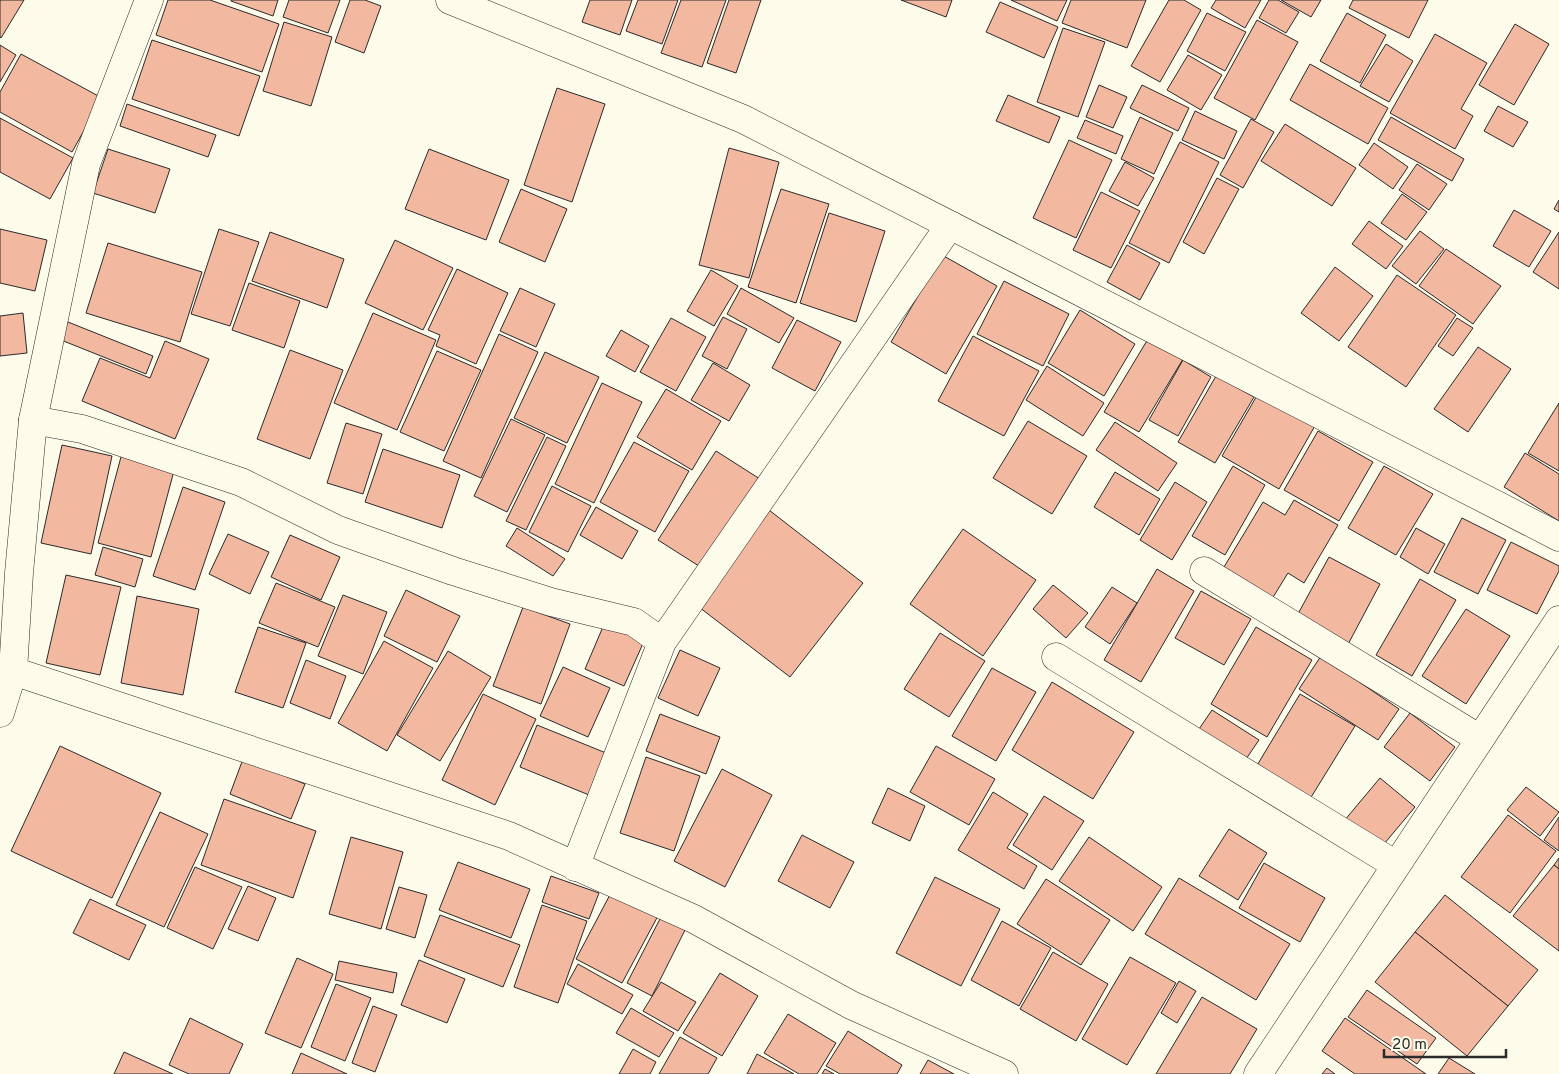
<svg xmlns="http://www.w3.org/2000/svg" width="1559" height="1074" viewBox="0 0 1559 1074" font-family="Overpass,sans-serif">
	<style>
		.building { fill: #f2b8a0; stroke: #2b2b2b }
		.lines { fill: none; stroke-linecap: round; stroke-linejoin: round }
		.minor-casing { stroke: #2b2b2b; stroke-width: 29 }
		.minor { stroke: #fdfbea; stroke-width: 28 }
	</style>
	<rect width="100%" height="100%" fill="#fdfbea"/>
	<g class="building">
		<polygon points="0,0 24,0 1,38 0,37"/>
		<polygon points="168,0 210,0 279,24 262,72 156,35"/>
		<polygon points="231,0 278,0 273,16 231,1"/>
		<polygon points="289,0 340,0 328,33 283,17"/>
		<polygon points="350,0 365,0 381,6 364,53 335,42"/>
		<polygon points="590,0 632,0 620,35 582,22"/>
		<polygon points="638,0 678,0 662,44 626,31"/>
		<polygon points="681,0 726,0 702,67 661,53"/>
		<polygon points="729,0 761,0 736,73 707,63"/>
		<polygon points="901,0 952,0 946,17"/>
		<polygon points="1011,0 1067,0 1057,21"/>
		<polygon points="1071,0 1146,0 1127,48 1062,23"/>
		<polygon points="1169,0 1184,0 1201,10 1160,82 1131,66"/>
		<polygon points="1216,0 1261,0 1245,28 1211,8"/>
		<polygon points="1269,0 1278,0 1299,12 1286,33 1259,18"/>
		<polygon points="1281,0 1321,0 1311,17"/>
		<polygon points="1353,0 1428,0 1409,38 1349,8"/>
		<polygon points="1000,2 1058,27 1044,58 986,32"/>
		<polygon points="1207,13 1246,32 1225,71 1187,51"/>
		<polygon points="1347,13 1386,35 1360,83 1320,61"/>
		<polygon points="1257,20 1298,42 1255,120 1214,98"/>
		<polygon points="284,22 332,37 311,106 263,91"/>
		<polygon points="1515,24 1549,44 1514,105 1479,85"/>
		<polygon points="1063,28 1105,42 1078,117 1037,102"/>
		<polygon points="1435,34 1487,63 1461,109 1473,116 1455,149 1390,113"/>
		<polygon points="152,40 260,76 239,136 132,99"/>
		<polygon points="1386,44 1413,61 1389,102 1360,86"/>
		<polygon points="0,45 16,55 0,82"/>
		<polygon points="21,54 102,98 72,152 0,112 0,92"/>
		<polygon points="1188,55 1222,75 1201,110 1167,90"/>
		<polygon points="1310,64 1388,108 1368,144 1290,100"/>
		<polygon points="1099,85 1127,97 1113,128 1086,117"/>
		<polygon points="1142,85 1189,108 1178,131 1130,108"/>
		<polygon points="557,88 605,104 572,202 524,185"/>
		<polygon points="1008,95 1060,117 1049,143 996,121"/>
		<polygon points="127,104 216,135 208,157 120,126"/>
		<polygon points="1498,106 1528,122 1513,147 1484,131"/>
		<polygon points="1195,111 1237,131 1224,159 1182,140"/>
		<polygon points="1140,117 1173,133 1154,174 1121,159"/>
		<polygon points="1391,117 1464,159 1452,181 1378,140"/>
		<polygon points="0,118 73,158 50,199 0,172"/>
		<polygon points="1251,119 1274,132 1243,188 1220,175"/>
		<polygon points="1085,120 1123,136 1116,154 1077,138"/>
		<polygon points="1285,124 1356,168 1332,206 1261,161"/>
		<polygon points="1069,140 1112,160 1076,238 1033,218"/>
		<polygon points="1180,142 1219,162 1169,263 1129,243"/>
		<polygon points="1374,143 1408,167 1393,189 1359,165"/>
		<polygon points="729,148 779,162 749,278 699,265"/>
		<polygon points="108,149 170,169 155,213 93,193"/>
		<polygon points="429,149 509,180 486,240 405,209"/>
		<polygon points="1125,162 1154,178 1138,206 1109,191"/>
		<polygon points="1417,164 1447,184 1429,210 1399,190"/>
		<polygon points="1217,178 1239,189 1204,254 1183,242"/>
		<polygon points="521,189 567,209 545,262 499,242"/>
		<polygon points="781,189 829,204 796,303 748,287"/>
		<polygon points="1101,192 1140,211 1111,268 1073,250"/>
		<polygon points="1402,194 1427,212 1406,240 1381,223"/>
		<polygon points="1559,200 1559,212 1554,209"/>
		<polygon points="1514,210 1551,231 1529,267 1493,246"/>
		<polygon points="829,213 885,231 856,322 800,303"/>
		<polygon points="1369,221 1403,246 1386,269 1352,244"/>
		<polygon points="0,229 47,240 35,291 0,283"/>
		<polygon points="219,229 259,242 230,326 191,314"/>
		<polygon points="1420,231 1444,249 1416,284 1392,266"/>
		<polygon points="270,232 344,259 327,308 252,281"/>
		<polygon points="1559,232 1559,289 1533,272"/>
		<polygon points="395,240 453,268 423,330 365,303"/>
		<polygon points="108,243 202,272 180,342 86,313"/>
		<polygon points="1127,245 1160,263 1140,300 1107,282"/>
		<polygon points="1446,249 1501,286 1473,324 1419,286"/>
		<polygon points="942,255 997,286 946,374 891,342"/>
		<polygon points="1335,267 1373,296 1339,341 1301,313"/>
		<polygon points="457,269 508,293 476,364 436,346 440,335 428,330"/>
		<polygon points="711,270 738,286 714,326 687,311"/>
		<polygon points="1397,275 1456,315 1406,387 1348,347"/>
		<polygon points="1004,281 1069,314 1043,366 977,334"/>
		<polygon points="249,283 300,301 284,348 232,330"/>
		<polygon points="520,288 555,304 536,347 500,331"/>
		<polygon points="741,288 794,318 779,343 727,314"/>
		<polygon points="1080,310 1135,344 1104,396 1048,363"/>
		<polygon points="23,313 27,353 0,356 0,316"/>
		<polygon points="373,313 436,340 397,430 334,403"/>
		<polygon points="723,317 747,329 727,369 702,356"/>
		<polygon points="671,318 706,337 676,391 640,372"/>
		<polygon points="1457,318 1473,328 1453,356 1438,346"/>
		<polygon points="797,320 841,342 815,391 772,368"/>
		<polygon points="68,322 153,356 146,374 61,340"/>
		<polygon points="621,330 649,346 635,372 606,356"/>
		<polygon points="499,334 538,352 481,478 443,461"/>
		<polygon points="973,336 1039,371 1004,436 938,401"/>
		<polygon points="1148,339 1183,359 1139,432 1104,412"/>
		<polygon points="165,341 209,359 175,439 82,401 100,358 150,378"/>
		<polygon points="1478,347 1511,369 1468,432 1434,409"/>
		<polygon points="290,350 343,370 310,459 257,439"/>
		<polygon points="437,351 481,370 444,451 400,432"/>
		<polygon points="545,352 599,377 567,443 514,418"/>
		<polygon points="1183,360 1211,377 1178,436 1149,420"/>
		<polygon points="713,363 750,385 729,421 691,400"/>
		<polygon points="1047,366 1104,403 1083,436 1026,400"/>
		<polygon points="1216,376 1254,397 1215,463 1178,442"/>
		<polygon points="602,383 642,402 594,503 555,484"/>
		<polygon points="666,389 721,421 692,470 637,437"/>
		<polygon points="1259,392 1316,424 1279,489 1222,456"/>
		<polygon points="1559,403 1559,471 1528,453"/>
		<polygon points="511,419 545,435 507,512 474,496"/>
		<polygon points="1028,421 1087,456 1052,514 993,478"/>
		<polygon points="1115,422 1177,463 1158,491 1096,450"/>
		<polygon points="346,423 382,434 363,494 327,483"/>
		<polygon points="1318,431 1373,462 1339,521 1284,490"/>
		<polygon points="547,437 566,446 526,530 506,521"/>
		<polygon points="634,442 689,471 655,532 600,502"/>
		<polygon points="62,445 112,456 91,554 41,543"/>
		<polygon points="383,449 460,475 442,528 365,502"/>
		<polygon points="716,451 760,479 702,568 658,540"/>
		<polygon points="122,453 175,467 151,557 98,543"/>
		<polygon points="1525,453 1559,474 1559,521 1504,487"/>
		<polygon points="1233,466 1265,485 1225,555 1192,536"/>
		<polygon points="1384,466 1433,494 1396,555 1348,528"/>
		<polygon points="1115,472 1160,499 1139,535 1094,507"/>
		<polygon points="1175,482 1207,502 1172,560 1140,540"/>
		<polygon points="552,486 591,506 568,552 529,532"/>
		<polygon points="183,487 225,502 195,590 153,576"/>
		<polygon points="1294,500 1338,525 1304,583 1288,573 1267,607 1218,577 1263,502 1285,515"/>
		<polygon points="596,507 638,531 622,559 580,535"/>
		<polygon points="769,510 863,583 790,677 695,604"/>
		<polygon points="1462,518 1506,540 1478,594 1434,572"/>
		<polygon points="517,528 565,559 553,576 506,546"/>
		<polygon points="1416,528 1445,544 1428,574 1400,557"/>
		<polygon points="963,529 1036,580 983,656 910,604"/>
		<polygon points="228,534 269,552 250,594 209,574"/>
		<polygon points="290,535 340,557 321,600 271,577"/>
		<polygon points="1511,542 1559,566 1559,571 1537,614 1487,590"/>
		<polygon points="103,547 143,559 135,587 95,575"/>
		<polygon points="1329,557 1380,584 1345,650 1293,623"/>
		<polygon points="1157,569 1194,591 1141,682 1104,660"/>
		<polygon points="66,575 121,587 100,675 46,663"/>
		<polygon points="1420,579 1456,600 1412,676 1376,655"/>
		<polygon points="276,583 335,607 318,647 259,623"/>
		<polygon points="1053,585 1088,613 1066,638 1033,609"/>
		<polygon points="1112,587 1137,603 1110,644 1085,627"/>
		<polygon points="406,590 460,616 437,662 384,636"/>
		<polygon points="1201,591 1251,619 1224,665 1175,638"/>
		<polygon points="343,595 387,612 363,674 318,656"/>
		<polygon points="137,596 199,609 183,695 121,683"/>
		<polygon points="523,607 570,624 541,704 493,686"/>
		<polygon points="1466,609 1510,636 1466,704 1422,676"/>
		<polygon points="605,622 645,639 624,686 585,669"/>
		<polygon points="258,627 306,643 283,708 235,692"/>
		<polygon points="1256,627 1312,660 1267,737 1211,704"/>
		<polygon points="940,633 985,661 949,717 904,689"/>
		<polygon points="384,641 433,668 387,751 338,723"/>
		<polygon points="680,650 720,668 698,716 658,698"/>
		<polygon points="448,651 491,677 440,761 397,735"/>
		<polygon points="1321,656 1399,709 1378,740 1299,689"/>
		<polygon points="306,660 346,676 330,719 290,703"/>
		<polygon points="563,667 610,688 588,737 540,716"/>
		<polygon points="992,668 1036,692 996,761 952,736"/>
		<polygon points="1052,682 1134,732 1093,799 1012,750"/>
		<polygon points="483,694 536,719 495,805 442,780"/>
		<polygon points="1300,694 1355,726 1310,799 1256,767"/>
		<polygon points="1212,710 1259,740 1246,759 1199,729"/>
		<polygon points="1410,713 1455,747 1430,781 1384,747"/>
		<polygon points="660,714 720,737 706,774 646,751"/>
		<polygon points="537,725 611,755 594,797 520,767"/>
		<polygon points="60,746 161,793 112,898 11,851"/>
		<polygon points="936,746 995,779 969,825 910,792"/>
		<polygon points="646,757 700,776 674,851 620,833"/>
		<polygon points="243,759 305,784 291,819 230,794"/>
		<polygon points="722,769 772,795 725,887 674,861"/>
		<polygon points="1380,778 1415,807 1379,850 1344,821"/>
		<polygon points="1526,787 1559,812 1540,836 1507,810"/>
		<polygon points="888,788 925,806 910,841 872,823"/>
		<polygon points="993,792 1028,814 1007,848 1037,866 1024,889 958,850"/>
		<polygon points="1044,796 1084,821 1052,870 1013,845"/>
		<polygon points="224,799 316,831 293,898 201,865"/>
		<polygon points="160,812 208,834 164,927 116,905"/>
		<polygon points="1508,815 1556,851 1510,913 1461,877"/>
		<polygon points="1559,817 1559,851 1544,840"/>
		<polygon points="1229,829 1267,853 1238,900 1199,876"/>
		<polygon points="802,835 854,862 830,908 778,881"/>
		<polygon points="351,837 403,852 381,929 329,914"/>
		<polygon points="1089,837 1162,887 1133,931 1059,881"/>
		<polygon points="1559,858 1559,869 1554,865"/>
		<polygon points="458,862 530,889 511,938 439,910"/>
		<polygon points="1264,863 1325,898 1300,942 1239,908"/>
		<polygon points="1554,865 1559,869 1559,951 1513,916"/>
		<polygon points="195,867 242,887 213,949 167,928"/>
		<polygon points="551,876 599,893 589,919 542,902"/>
		<polygon points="935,877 1000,909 961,986 896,953"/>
		<polygon points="1179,878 1290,944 1256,1000 1145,934"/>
		<polygon points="1046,879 1110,920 1081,965 1017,924"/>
		<polygon points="248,886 276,898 258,941 228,929"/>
		<polygon points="399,887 427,895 415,938 386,929"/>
		<polygon points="613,889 659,914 622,983 576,959"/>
		<polygon points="1445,895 1538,970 1508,1006 1415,932"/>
		<polygon points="90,899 146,925 129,960 73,933"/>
		<polygon points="542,905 587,921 558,1003 514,987"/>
		<polygon points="440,915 520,945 503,987 424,956"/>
		<polygon points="662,915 686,928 652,996 627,983"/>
		<polygon points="1002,921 1051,948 1019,1006 971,980"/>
		<polygon points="1415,932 1508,1006 1467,1056 1375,982"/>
		<polygon points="1053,952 1108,984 1076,1041 1020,1009"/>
		<polygon points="1130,957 1176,983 1127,1065 1082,1039"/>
		<polygon points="297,958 333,974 301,1048 265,1033"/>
		<polygon points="419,960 465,979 447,1023 401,1005"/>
		<polygon points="339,961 397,973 393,993 335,980"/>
		<polygon points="578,964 633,995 622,1014 567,984"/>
		<polygon points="720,973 758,996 722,1056 683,1033"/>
		<polygon points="1179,981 1196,991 1177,1023 1161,1013"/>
		<polygon points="661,982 696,1002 678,1031 643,1011"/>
		<polygon points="336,984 371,998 345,1061 311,1047"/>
		<polygon points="1367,990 1436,1038 1417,1064 1348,1017"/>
		<polygon points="1202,997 1257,1029 1230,1074 1156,1074"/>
		<polygon points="373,1006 397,1015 375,1072 352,1063"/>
		<polygon points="631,1008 674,1033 659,1057 616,1033"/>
		<polygon points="788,1014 836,1043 817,1074 799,1074 764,1053"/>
		<polygon points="190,1018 243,1044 229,1074 189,1074 169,1065"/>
		<polygon points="1345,1018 1426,1074 1355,1074 1322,1051"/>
		<polygon points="848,1031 902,1065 897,1074 840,1074 826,1066"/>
		<polygon points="680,1037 717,1058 708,1074 659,1074"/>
		<polygon points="633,1049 656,1062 650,1074 619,1074"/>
		<polygon points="124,1052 173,1074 114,1074"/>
		<polygon points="301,1053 347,1074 292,1074"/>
		<polygon points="757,1054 794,1074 747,1074"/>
		<polygon points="1449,1058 1475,1074 1438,1074"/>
		<polygon points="928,1060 954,1074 920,1074"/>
		<polygon points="1327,1068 1335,1074 1322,1074"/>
		<polygon points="825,1069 834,1074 822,1074"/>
	</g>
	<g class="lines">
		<defs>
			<g id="minor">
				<polyline points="149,0 86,164 33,420 82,429 241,482 338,530 453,571 551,602 634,622 662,642"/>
				<polyline points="450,0 743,119 1559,537"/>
				<polyline points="33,420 19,573 13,671 509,836 694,919 851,1005 1004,1074"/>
				<polyline points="1204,571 1480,739"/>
				<polyline points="1056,657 1396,865"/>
				<polyline points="0,713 13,671"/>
				<polyline points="575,867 662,642 950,225"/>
				<polyline points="1258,1074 1559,620"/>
			</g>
		</defs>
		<use href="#minor" class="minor-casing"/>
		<use href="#minor" class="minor"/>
	</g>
	<path d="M1384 1049v8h122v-8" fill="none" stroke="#2b2b2b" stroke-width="2.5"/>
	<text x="1392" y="1049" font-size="15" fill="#2b2b2b" stroke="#fdfbea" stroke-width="4" paint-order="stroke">20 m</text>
</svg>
